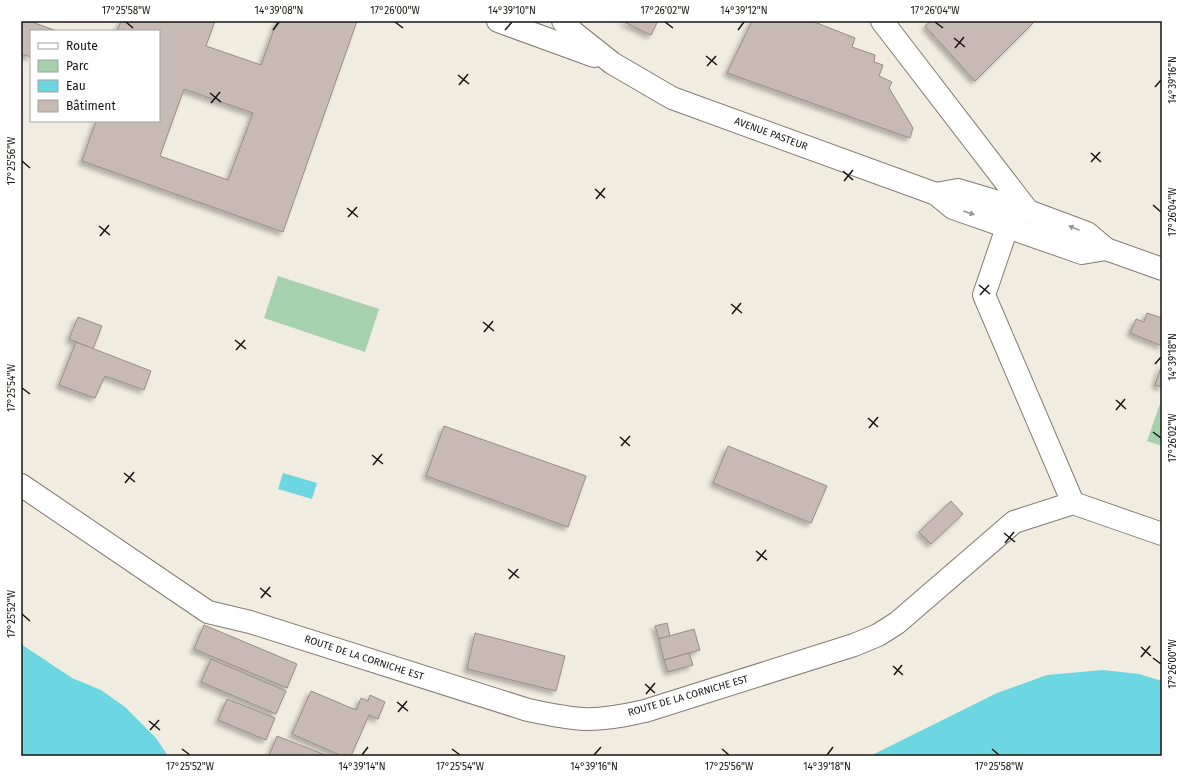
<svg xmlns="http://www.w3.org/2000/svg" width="1183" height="777" viewBox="0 0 1183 777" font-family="'Fira Sans',sans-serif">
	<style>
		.green { fill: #a5d2ad }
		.water { fill: #6cd6e3 }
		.building { fill: #c7bab4; stroke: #988c86; fill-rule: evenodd; filter: url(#shadow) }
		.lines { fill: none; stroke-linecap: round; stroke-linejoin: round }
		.minor-casing { stroke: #817c72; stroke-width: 24 }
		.minor { stroke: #fff; stroke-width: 22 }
		.oneway { fill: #969593 }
		.ticks { fill: none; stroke: #161410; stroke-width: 1.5 }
		.labels { text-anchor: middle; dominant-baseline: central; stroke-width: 4; stroke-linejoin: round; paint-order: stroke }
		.street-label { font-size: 10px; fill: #161410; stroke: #fff }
		.neatline { fill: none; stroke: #161410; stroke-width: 1.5 }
		.ticks-label { font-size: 10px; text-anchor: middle; fill: #161410 }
	</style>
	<defs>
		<filter id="shadow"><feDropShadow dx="-3.5" dy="3.5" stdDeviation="2" flood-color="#0004"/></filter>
	</defs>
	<rect width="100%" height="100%" fill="#f1ece0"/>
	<g class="green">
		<polygon points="278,276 379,309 365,352 264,318"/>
		<polygon points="1162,398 1162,446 1147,441"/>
	</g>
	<g class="water">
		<polygon points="283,473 317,483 312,499 278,489"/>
		<polygon points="21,644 72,678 101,690 125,707 156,738 168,756 21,756"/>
		<polygon points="1103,670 1139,674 1162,681 1162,756 870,756 997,693 1047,675"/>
	</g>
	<g class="building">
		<polygon points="21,21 29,21 57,31 31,31 31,57 21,54"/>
		<path d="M121,21H215L206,46L261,65L277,21H357L283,232L82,161L96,121H159V31H117ZM184,89L253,113L228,180L160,156Z"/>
		<polygon points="622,21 658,21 651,35"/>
		<polygon points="752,21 812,21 855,38 852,47 875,55 874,62 883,65 879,76 892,82 889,88 913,128 910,138 727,73"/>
		<polygon points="931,21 1035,21 975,81 925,26"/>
		<polygon points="1147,313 1162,318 1162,346 1130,333 1136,319 1144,322"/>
		<polygon points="78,317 102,326 93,349 69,339"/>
		<polygon points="76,342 151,371 144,390 105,376 95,398 59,385"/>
		<polygon points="1162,364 1162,387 1155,385"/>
		<polygon points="444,426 586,476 568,527 426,476"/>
		<polygon points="728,446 827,486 811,523 713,483"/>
		<polygon points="951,501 963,514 931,544 919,532"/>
		<polygon points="667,623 670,636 659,639 655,626"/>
		<polygon points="204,625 297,664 287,688 194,649"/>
		<polygon points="694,629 700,650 664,660 659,639"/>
		<polygon points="475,633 565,656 556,691 467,669"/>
		<polygon points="689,653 693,665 668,672 664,660"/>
		<polygon points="211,659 286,691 276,714 201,682"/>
		<polygon points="311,691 356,710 361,698 368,701 370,695 385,702 378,719 369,715 351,756 342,756 292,734"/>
		<polygon points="227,699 275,718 266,740 218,720"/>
		<polygon points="277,736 328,756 269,756"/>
	</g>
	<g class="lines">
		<defs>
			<g id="minor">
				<polyline points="498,21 594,56"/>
				<polyline points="563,21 573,32 612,63 672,98 936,194 953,208 1082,253 1106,249"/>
				<polyline points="882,21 1028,211"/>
				<polyline points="936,194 958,190 1028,211 1087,233 1106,249 1162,269"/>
				<polyline points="1014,207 984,295 1073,503"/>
				<path d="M21,485L208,612L250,622L528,710C547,714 565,718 583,719C604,720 625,715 645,711L854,645L878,635L897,623L1014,522L1073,503L1162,534"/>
			</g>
		</defs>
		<use href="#minor" class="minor-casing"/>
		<use href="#minor" class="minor"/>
	</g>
	<defs><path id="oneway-solid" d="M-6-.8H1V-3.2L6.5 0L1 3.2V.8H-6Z"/></defs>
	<g class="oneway">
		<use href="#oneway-solid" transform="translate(969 213) rotate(19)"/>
		<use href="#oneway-solid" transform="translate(1074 228) rotate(-158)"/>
	</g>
	<path class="ticks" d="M126,22L133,28M395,22L403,28M665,22L673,28M935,22L943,28M273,30L279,22M505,30L512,22M738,30L744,22M954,38L965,47M955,48L964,37M706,56L717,65M707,66L716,56M458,75L469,84M459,85L468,74M1155,87L1161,80M210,93L221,102M211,103L220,92M1091,153L1101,162M22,161L30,168M1091,162L1100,152M843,171L853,180M844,181L853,170M595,189L605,198M596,199L605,188M1153,205L1161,212M347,208L358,217M348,217L357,207M99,226L110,235M100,236L109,225M979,285L990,294M980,295L989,285M731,304L742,313M732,314L741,303M483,322L494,331M484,332L493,321M235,340L246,349M236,350L245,340M1155,364L1161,357M22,388L30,394M1116,400L1126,409M1116,410L1125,399M868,418L878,427M869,428L878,417M1153,432L1161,438M620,437L630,446M621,446L630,436M372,455L383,464M373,465L382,454M124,473L135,482M125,483L134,472M1004,533L1015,542M1005,543L1014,532M756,551L767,560M757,561L766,550M508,569L519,578M509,579L518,569M260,588L271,597M261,598L270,587M22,614L30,621M1141,647L1151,656M1141,657L1150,646M1153,658L1161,664M893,666L903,675M894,675L902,665M645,684L655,693M646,694L655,683M397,702L408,711M398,712L407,701M149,721L160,730M150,730L159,720M182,749L190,755M452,749L460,755M722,749L729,755M992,749L999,755M362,755L368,747M594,755L601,747M827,755L833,747"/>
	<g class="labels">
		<g class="street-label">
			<text transform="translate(771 134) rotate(20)">AVENUE PASTEUR</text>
			<text transform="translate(364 658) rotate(18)">ROUTE DE LA CORNICHE EST</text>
			<text transform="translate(688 696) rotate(-16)">ROUTE DE LA CORNICHE EST</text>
		</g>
	</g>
	<rect width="1183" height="777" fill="none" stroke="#ffffff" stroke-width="44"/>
	<rect x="30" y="30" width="130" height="92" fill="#ffffff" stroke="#a2a19f"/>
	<rect x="38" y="43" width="20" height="6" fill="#ffffff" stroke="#a2a19f"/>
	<text x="66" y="50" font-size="12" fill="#161410">Route</text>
	<rect x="38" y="60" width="20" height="12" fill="#a5d2ad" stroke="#a2a19f"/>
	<text x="66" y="70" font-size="12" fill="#161410">Parc</text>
	<rect x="38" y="80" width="20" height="12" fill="#6cd6e3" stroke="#a2a19f"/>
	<text x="66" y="90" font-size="12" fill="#161410">Eau</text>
	<rect x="38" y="100" width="20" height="12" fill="#c7bab4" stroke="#a2a19f"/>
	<text x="66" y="110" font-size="12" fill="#161410">Bâtiment</text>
	<rect x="22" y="22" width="1139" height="733" class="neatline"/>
	<g class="ticks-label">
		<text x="126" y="14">17°25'58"W</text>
		<text x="279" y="14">14°39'08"N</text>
		<text x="395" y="14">17°26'00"W</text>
		<text x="512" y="14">14°39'10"N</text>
		<text x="665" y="14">17°26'02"W</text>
		<text x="744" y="14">14°39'12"N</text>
		<text x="935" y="14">17°26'04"W</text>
		<text transform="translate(1172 80) rotate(-90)" y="4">14°39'16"N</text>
		<text transform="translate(11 161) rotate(-90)" y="4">17°25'56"W</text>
		<text transform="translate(1172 212) rotate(-90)" y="4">17°26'04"W</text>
		<text transform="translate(1172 357) rotate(-90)" y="4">14°39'18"N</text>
		<text transform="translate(11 388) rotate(-90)" y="4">17°25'54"W</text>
		<text transform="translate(1172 438) rotate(-90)" y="4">17°26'02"W</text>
		<text transform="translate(11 614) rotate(-90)" y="4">17°25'52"W</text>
		<text transform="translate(1172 664) rotate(-90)" y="4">17°26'00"W</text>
		<text x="190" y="770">17°25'52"W</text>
		<text x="362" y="770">14°39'14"N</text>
		<text x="460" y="770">17°25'54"W</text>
		<text x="594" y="770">14°39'16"N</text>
		<text x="729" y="770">17°25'56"W</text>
		<text x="827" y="770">14°39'18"N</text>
		<text x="999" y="770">17°25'58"W</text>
	</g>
</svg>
